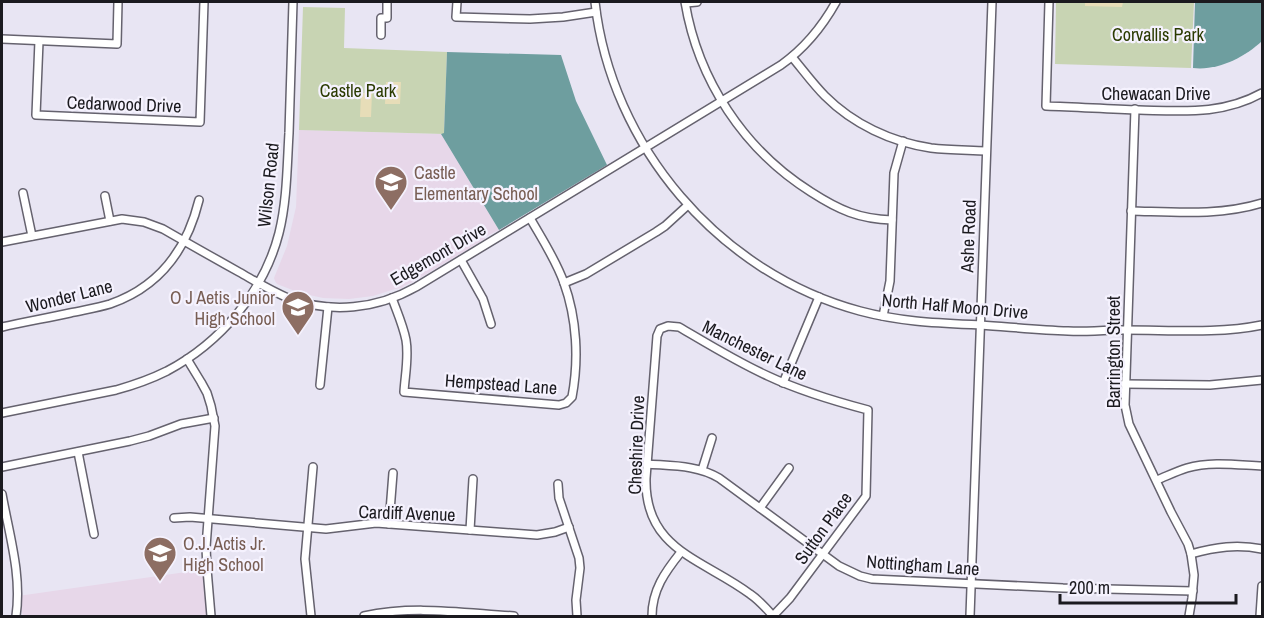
<svg xmlns="http://www.w3.org/2000/svg" width="1264" height="618" viewBox="0 0 1264 618" font-family="'Archivo Narrow',sans-serif">
	<style>
		.education { fill: #e7d7e9 }
		.green { fill: #c8d4b3 }
		.sand { fill: #e7ddb8 }
		.water { fill: #6e9e9f }
		.lines { fill: none; stroke-linecap: round; stroke-linejoin: round }
		.minor-casing { stroke: #65626e; stroke-width: 10 }
		.minor { stroke: #fff; stroke-width: 7 }
		.labels { text-anchor: middle; dominant-baseline: central; stroke-width: 4.5; stroke-linejoin: round; paint-order: stroke }
		.park-label { font-size: 18px; fill: #2a3a00; stroke: #f5f2fe }
		.street-label { font-size: 18px; fill: #1b1a1f; stroke: #f5f2fe }
		.education-label { font-size: 18px; fill: #785e54; stroke: #f5f2fe; text-anchor: start }
	</style>
	<rect width="100%" height="100%" fill="#e8e5f3"/>
	<g class="education">
		<polygon points="299,130 441,134 499,230 485,237 485,239 415,281 404,286 402,288 395,289 373,296 349,299 323,298 300,293 277,284 275,281 274,278 287,246 296,207"/>
		<polygon points="207,569 214,616 23,616 18,596"/>
	</g>
	<g class="green">
		<polygon points="1056,2 1194,2 1191,68 1055,64"/>
		<polygon points="303,7 345,8 344,48 447,52 444,134 299,130"/>
	</g>
	<g class="sand">
		<polygon points="1085,2 1123,2 1122,7 1085,6"/>
		<polygon points="386,82 401,82 400,104 385,104"/>
		<polygon points="361,93 372,93 371,117 360,117"/>
	</g>
	<g class="water">
		<path d="M1195,2H1262V41C1245,57 1218,71 1193,68Z"/>
		<polygon points="447,52 561,55 576,101 607,165 499,230 441,134 444,133"/>
	</g>
	<g class="lines">
		<defs>
			<g id="minor">
				<polyline points="457,2 456,17 530,19 563,17 596,12"/>
				<path d="M595,2C611,146 719,273 860,311C901,322 939,323 981,325C1010,327 1039,330 1068,331C1083,332 1098,331 1113,330C1163,329 1213,335 1262,325"/>
				<path d="M685,2C698,80 744,150 811,192C839,210 859,219 892,220"/>
				<path d="M1049,2L1046,106C1077,107 1108,109 1139,110C1184,111 1222,115 1262,93"/>
				<polyline points="686,3 697,2"/>
				<polyline points="381,35 381,18 387,18 387,2"/>
				<polyline points="2,39 117,44 118,2"/>
				<polyline points="39,41 36,115 200,122 204,2"/>
				<path d="M792,57C803,70 813,84 825,96C853,124 891,142 931,148C949,150 968,150 986,151"/>
				<polyline points="1135,109 1125,405 1129,424 1171,512 1188,544 1191,554 1194,575 1192,598 1189,616"/>
				<polyline points="23,193 32,236"/>
				<polyline points="105,196 110,221"/>
				<path d="M1131,211C1175,212 1220,216 1262,203"/>
				<path d="M2,242L122,219L144,222L163,229C189,244 214,258 239,272C255,281 271,291 288,298C331,314 377,309 416,287L781,65C805,48 822,27 836,2"/>
				<polyline points="461,260 483,299 491,324"/>
				<polyline points="564,283 586,274 656,232 665,226 688,205"/>
				<path d="M392,298C397,312 403,325 406,340C409,357 405,375 404,392L559,405L566,403L572,397C579,360 577,319 564,283C556,260 542,239 530,218"/>
				<polyline points="883,316 890,281 894,173 903,141"/>
				<path d="M668,326L679,327C708,344 737,362 768,376C800,391 834,401 868,410L866,496L790,598L773,616C766,608 759,600 750,594C703,559 644,550 646,478L657,336L660,329Z"/>
				<path d="M2,327C24,322 47,318 70,313C83,310 97,308 110,304C159,287 187,249 199,200"/>
				<polyline points="187,359 201,382 207,393 211,406 215,426 206,547 207,569 211,616"/>
				<polyline points="783,383 819,297"/>
				<polyline points="1125,384 1210,385 1262,380"/>
				<polyline points="320,385 328,307"/>
				<path d="M2,413L116,390C134,385 151,379 167,371C220,343 264,292 279,233C287,201 287,167 289,133C290,89 292,46 293,2"/>
				<polyline points="78,452 94,534"/>
				<path d="M647,464C672,466 697,465 719,478L839,566L860,576L872,579L1063,588L1193,591"/>
				<polyline points="2,467 130,441 149,436 181,424 214,418"/>
				<polyline points="702,470 712,438"/>
				<path d="M1157,480C1167,476 1177,471 1187,468C1211,461 1238,465 1262,466"/>
				<polyline points="558,484 559,498 579,558 580,568 576,600 577,616"/>
				<path d="M2,494C9,534 22,575 16,616"/>
				<polyline points="760,508 789,468"/>
				<polyline points="174,518 190,517 326,529 376,523 537,535 555,532 569,527"/>
				<polyline points="389,524 393,473"/>
				<polyline points="470,530 473,479"/>
				<path d="M1191,554C1216,547 1237,544 1262,549"/>
				<polyline points="311,616 305,559 313,467"/>
				<path d="M364,616C413,605 464,613 514,616"/>
				<path d="M652,616C652,590 665,572 681,552"/>
				<polyline points="970,616 992,2"/>
				<polyline points="1260,616 1262,586"/>
			</g>
		</defs>
		<use href="#minor" class="minor-casing"/>
		<use href="#minor" class="minor"/>
	</g>
	<defs>
		<symbol id="school-pin" viewBox="-11 -11 22 30"><path d="M0 17L-7.5 6A9.5 9.5 0 1 1 7.5 6Z" fill="#8d6e63" stroke="#f5f2fe"/><path d="M0-5L7-2L0 1L-7-2ZM-4 1L0 2.5L4 1V4Q0 6-4 4Z" fill="#fff"/></symbol>
	</defs>
	<g fill-rule="evenodd">
		<use href="#school-pin" x="372" y="163" width="38" height="52"/>
		<use href="#school-pin" x="279" y="288" width="38" height="52"/>
		<use href="#school-pin" x="141" y="534" width="38" height="52"/>
	</g>
	<g class="labels">
		<g class="park-label">
			<text x="1158" y="34">Corvallis Park</text>
			<text x="358" y="90">Castle Park</text>
		</g>
		<g class="street-label">
			<text x="1156" y="93">Chewacan Drive</text>
			<text transform="translate(124 104) rotate(2)">Cedarwood Drive</text>
			<text transform="translate(268 185) rotate(-84)">Wilson Road</text>
			<text transform="translate(968 236) rotate(-88)">Ashe Road</text>
			<text transform="translate(438 254) rotate(-30)">Edgemont Drive</text>
			<text transform="translate(69 296) rotate(-14)">Wonder Lane</text>
			<text transform="translate(955 306) rotate(5)">North Half Moon Drive</text>
			<text transform="translate(755 350) rotate(26)">Manchester Lane</text>
			<text transform="translate(1113 352) rotate(-90)">Barrington Street</text>
			<text transform="translate(501 384) rotate(4)">Hempstead Lane</text>
			<text transform="translate(636 445) rotate(-88)">Cheshire Drive</text>
			<text transform="translate(407 513) rotate(2)">Cardiff Avenue</text>
			<text transform="translate(823 528) rotate(-54)">Sutton Place</text>
			<text transform="translate(923 565) rotate(4)">Nottingham Lane</text>
		</g>
		<g class="education-label">
			<text x="414" y="172">Castle<tspan x="414" dy="21">Elementary School</tspan></text>
			<text x="275" y="297" text-anchor="end">O J Aetis Junior<tspan x="275" dy="21">High School</tspan></text>
			<text x="183" y="543">O.J. Actis Jr.<tspan x="183" dy="21">High School</tspan></text>
		</g>
	</g>
	<rect width="1264" height="618" fill="none" stroke="#1b1a1f" stroke-width="6"/>
	<path d="M1060 594v9h176v-9" fill="none" stroke="#1b1a1f" stroke-width="3"/>
	<text x="1069" y="594" font-size="18" fill="#1b1a1f" stroke="#f5f2fe" stroke-width="4.5" paint-order="stroke">200 m</text>
</svg>
